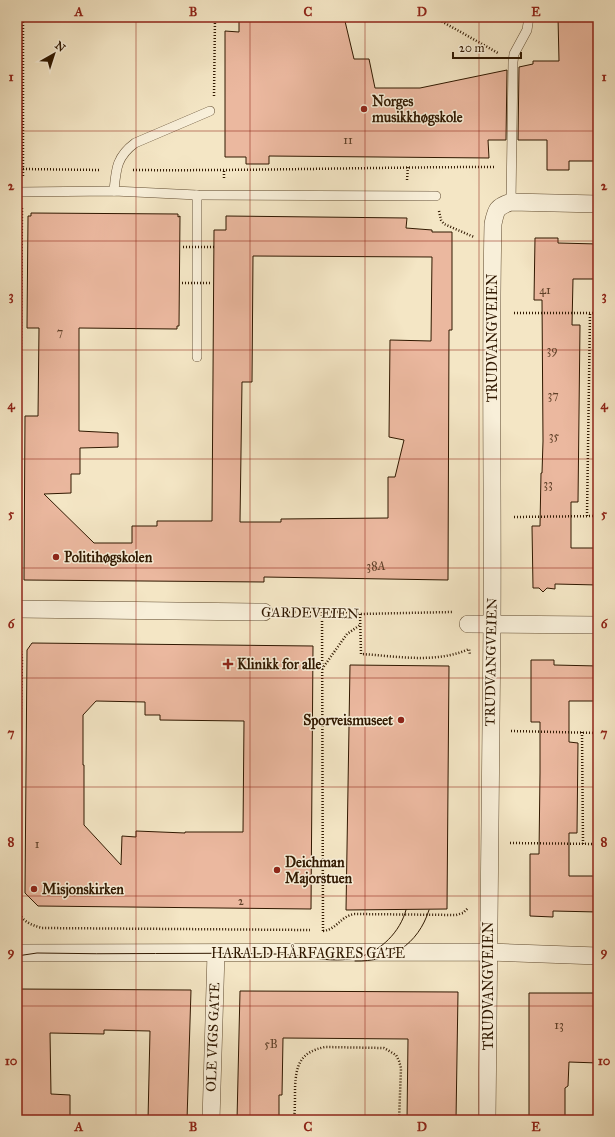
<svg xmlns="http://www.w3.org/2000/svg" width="615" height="1137" viewBox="0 0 615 1137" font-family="'IM FELL Great Primer',serif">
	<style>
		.building { fill: #ebb89f; stroke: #301800; fill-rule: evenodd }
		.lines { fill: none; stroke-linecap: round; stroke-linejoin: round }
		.lane-casing { stroke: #614c31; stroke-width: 10 }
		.street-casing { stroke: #614c31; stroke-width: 18 }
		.path { stroke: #301800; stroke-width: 2.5; stroke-dasharray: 1 2; stroke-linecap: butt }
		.lane { stroke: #f8efd9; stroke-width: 9 }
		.street { stroke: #f8efd9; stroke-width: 17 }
		.tram { stroke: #301800; stroke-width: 1 }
		.path-bridge { stroke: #301800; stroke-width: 2.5; stroke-dasharray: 1 2; stroke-linecap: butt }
		.grid { fill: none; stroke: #8f2418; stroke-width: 1; stroke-opacity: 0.55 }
		.poi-dot { fill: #8f2418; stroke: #f8efd9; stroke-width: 1.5 }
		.labels { text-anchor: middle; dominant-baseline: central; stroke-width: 3; stroke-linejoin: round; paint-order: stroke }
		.number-label { font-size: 12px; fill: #5f4028 }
		.poi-label { font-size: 14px; font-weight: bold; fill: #301800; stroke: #f8efd9; text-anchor: start }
		.street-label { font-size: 14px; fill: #301800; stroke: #f8efd9 }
		.neatline { fill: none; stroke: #8f2418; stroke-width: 1.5 }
		.grid-label { font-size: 13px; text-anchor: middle; font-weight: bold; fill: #8f2418 }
	</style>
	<rect width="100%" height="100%" fill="#f4e6c5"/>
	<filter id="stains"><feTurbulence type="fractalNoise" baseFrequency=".005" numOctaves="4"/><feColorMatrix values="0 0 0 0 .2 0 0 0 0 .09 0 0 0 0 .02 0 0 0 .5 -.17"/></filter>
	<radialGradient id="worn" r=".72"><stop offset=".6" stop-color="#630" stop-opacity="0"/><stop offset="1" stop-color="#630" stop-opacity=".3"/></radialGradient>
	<g class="building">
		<polygon points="239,17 344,17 354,59 369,59 375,88 420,88 507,70 506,140 488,140 489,158 269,156 269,164 246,164 246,157 225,157 225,31 239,32"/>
		<polygon points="558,17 598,17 598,161 569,161 569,170 547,170 547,140 518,140 519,67 533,64 533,61 559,61"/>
		<path d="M31,213L178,214V217L180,216L179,326H177V329L79,328V431L118,433V447L80,448V474H71V493L44,494L94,543H132V526H157V521H212L214,230H226V216L407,218L406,228L432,230V232H452V330H449L448,580L264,577V582L24,580L25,416H38L39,328H27L28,216H31ZM253,256L432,257L431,341L390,340L389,437L404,440L395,477H388V518L281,519V522H240L242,382H252Z"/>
		<polygon points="535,238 558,238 558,243 598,244 598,279 573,279 572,325 580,325 578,502 571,502 571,548 598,548 598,585 555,584 555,589 547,588 543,592 539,588 533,588 532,526 540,526 541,473 542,473 543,441 542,300 534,300"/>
		<path d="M32,643L313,646L311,909L38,906L25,893L27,650ZM96,701L145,702V715H160V720L244,721L243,832H185V833L136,831V837L122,836L121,865L84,825V765H83V715Z"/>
		<polygon points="531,660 554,660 554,665 598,666 598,701 569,701 569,742 578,743 577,833 569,833 569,876 598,876 598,912 553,911 553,917 530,916 530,854 539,854 540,773 540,722 531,722"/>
		<polygon points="350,665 449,666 447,909 346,910"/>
		<polygon points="17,989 191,990 187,1120 148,1120 150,1031 104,1030 104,1034 50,1033 51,1094 70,1095 70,1120 17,1120"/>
		<polygon points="240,991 458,992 456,1120 407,1120 408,1039 283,1038 282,1095 279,1095 279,1120 237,1120"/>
		<polygon points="529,993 598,993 598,1063 569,1062 568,1086 565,1088 565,1120 529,1120"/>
	</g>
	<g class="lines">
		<defs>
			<g id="lane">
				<path d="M114,191C116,170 116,157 135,143L210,111"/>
				<polyline points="17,192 114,191 197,195 436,196"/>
				<polyline points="511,202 513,62 514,54 527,30 529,17"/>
				<polyline points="197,357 197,195"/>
			</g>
			<g id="street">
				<polyline points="17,609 264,612"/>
				<polyline points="468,624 598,625"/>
				<polyline points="17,953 488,952 598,956"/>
				<polyline points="211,1120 216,953"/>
				<path d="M487,1120C488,955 490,790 492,625C493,491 490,358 493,224C496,210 496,207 511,202L598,204"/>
			</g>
		</defs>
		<use href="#lane" class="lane-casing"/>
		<use href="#street" class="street-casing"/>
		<g class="path">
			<polyline points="434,17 498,53"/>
			<polyline points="214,96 215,17"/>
			<polyline points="23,169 100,170"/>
			<path d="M133,170C254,171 374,167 495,167V168"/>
			<polyline points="224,171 224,180"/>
			<polyline points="23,176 23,17"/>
			<polyline points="407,180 408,167"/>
			<polyline points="439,211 441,220 444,224 474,237"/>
			<polyline points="514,313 598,313"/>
			<polyline points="587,516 590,313"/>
			<polyline points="514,517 598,516"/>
			<polyline points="19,590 22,207"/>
			<polyline points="283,612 345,612 360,614 452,612"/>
			<polyline points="322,612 323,932"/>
			<path d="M360,614L361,654C396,656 436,664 469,649L470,655"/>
			<polyline points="322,669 347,634 360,625"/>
			<polyline points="511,731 598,733"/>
			<polyline points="582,732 583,844"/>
			<polyline points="510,843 598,844"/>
			<polyline points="17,886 22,659 18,629"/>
			<path d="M17,909C21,921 31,925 42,928L310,930"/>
			<path d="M323,931C338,929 340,916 355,914L456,915L463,913L468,908"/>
			<path d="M294,1120C295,1109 295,1099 295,1088C296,1065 300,1052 325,1047L384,1048L396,1055L399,1061L401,1068L399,1120"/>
		</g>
		<use href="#lane" class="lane"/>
		<use href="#street" class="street"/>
		<g class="tram">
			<path d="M17,956L37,953C116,955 195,952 274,954C303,954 330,965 359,957C381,951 400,932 406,910"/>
			<path d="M355,961C390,962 418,945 429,910"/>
		</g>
		<g class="path-bridge">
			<polyline points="183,247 215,247"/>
			<polyline points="182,283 212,283"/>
		</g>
	</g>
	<path class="grid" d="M136,17V1120M250,17V1120M365,17V1120M479,17V1120M17,131H598M17,241H598M17,350H598M17,459H598M17,568H598M17,678H598M17,787H598M17,896H598M17,1006H598"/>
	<g class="poi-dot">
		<circle cx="364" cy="109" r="4"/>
		<circle cx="56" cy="557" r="4"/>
		<path d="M226 658h4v4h4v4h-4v4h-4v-4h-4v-4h4z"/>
		<circle cx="401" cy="720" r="4"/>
		<circle cx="277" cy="870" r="4"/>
		<circle cx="34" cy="889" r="4"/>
	</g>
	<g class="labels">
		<g class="number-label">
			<text x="348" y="140">11</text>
			<text x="545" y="290">41</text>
			<text x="60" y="332">7</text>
			<text x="552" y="350">39</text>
			<text x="553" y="395">37</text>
			<text x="554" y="436">35</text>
			<text x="548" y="484">33</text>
			<text x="376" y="566">38A</text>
			<text x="37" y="844">1</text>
			<text x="241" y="901">2</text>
			<text x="559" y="1025">13</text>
			<text x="271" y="1044">5B</text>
		</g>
		<g class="poi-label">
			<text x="372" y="101">Norges<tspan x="372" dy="16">musikkhøgskole</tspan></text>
			<text x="64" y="557">Politihøgskolen</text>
			<text x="237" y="664">Klinikk for alle</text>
			<text x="393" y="720" text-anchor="end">Sporveismuseet</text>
			<text x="285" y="862">Deichman<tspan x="285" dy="16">Majorstuen</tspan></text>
			<text x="42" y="889">Misjonskirken</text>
		</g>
		<g class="street-label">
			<text transform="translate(492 338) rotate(-90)">TRUDVANGVEIEN</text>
			<text transform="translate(310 613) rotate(1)">GARDEVEIEN</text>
			<text transform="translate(491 662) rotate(-89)">TRUDVANGVEIEN</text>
			<text x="308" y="953">HARALD HÅRFAGRES GATE</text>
			<text transform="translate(488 986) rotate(-90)">TRUDVANGVEIEN</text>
			<text transform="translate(213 1037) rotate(-88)">OLE VIGS GATE</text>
		</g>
	</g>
	<rect width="615" height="1137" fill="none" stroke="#f4e6c5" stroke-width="44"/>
	<g transform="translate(54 54) rotate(39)" stroke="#f8efd9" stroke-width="3" paint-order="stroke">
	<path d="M0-3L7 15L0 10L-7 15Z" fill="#301800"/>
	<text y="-6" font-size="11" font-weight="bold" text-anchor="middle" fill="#301800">N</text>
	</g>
	<path d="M453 52v6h68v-6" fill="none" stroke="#301800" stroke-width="2"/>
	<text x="459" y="52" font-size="12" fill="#301800" stroke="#f8efd9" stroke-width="3" paint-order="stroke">20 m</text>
	<rect x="22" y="22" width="571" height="1093" class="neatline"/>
	<g class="grid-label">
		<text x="79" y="16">A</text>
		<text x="193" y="16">B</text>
		<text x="308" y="16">C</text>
		<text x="422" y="16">D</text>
		<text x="536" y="16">E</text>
		<text x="11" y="81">1</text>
		<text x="604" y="81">1</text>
		<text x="11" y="190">2</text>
		<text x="604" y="190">2</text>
		<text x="11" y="300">3</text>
		<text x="604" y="300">3</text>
		<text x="11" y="409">4</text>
		<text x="604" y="409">4</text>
		<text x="11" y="518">5</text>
		<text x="604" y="518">5</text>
		<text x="11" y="628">6</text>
		<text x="604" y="628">6</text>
		<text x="11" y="737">7</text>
		<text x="604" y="737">7</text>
		<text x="11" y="846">8</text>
		<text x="604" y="846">8</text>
		<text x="11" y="956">9</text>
		<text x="604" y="956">9</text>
		<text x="11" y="1065">10</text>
		<text x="604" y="1065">10</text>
		<text x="79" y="1131">A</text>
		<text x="193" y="1131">B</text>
		<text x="308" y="1131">C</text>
		<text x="422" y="1131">D</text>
		<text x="536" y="1131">E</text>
	</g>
	<rect width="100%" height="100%" filter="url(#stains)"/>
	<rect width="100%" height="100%" fill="url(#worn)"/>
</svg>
